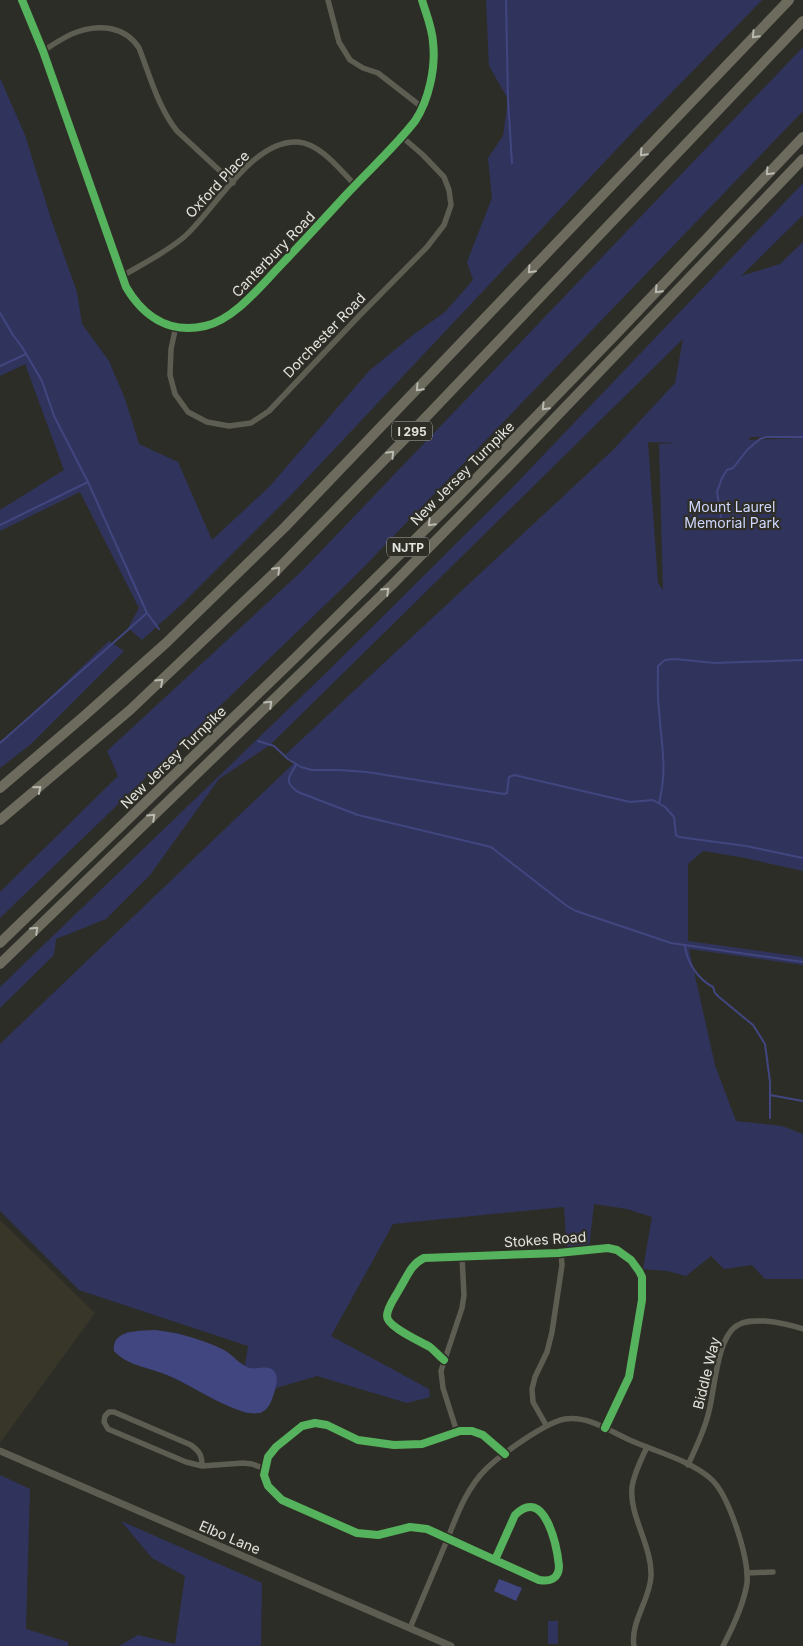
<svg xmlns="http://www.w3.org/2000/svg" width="803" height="1646" viewBox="0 0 803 1646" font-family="Inter,sans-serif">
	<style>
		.built { fill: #373629 }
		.green { fill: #30345c; fill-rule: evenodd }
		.water { fill: #414680 }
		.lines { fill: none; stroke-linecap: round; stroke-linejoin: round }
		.stream { stroke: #414680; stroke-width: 2 }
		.minor { stroke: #5d5d52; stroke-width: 5.5 }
		.tertiary { stroke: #5d5d52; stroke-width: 7 }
		.motorway { stroke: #6c6b5d; stroke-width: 10 }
		.cycleway-casing { stroke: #2e2e27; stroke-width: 11 }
		.cycleway { stroke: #56b35d; stroke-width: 8 }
		.oneway { stroke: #babab2 }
		.labels { text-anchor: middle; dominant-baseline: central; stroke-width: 4.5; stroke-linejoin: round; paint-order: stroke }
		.shield { fill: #2e2e27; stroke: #adada8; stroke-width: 1 }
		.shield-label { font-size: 12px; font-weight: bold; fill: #e4e4df }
		.street-label { font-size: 14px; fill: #e4e4df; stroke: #2e2e27 }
		.park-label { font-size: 14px; fill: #d0d7fe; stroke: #2e2e27 }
	</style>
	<rect width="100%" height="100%" fill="#2d2d28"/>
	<polygon class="built" points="0,1220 95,1313 0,1443"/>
	<g class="green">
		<polygon points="486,0 762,0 628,137 293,493 183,603 142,640 128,628 139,608 80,492 0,531 0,510 64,470 25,364 0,376 0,78 25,135 51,219 77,292 82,324 109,361 125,399 139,444 178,462 212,540 270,486 369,371 413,335 445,312 473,280 467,262 492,198 488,158 503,136 508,99 489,66"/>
		<polygon points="803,47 803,111 356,575 0,918 0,892 118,776 107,751 302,571"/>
		<path d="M803,183V215L741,276L780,264L803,242V436L751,437L748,440L803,438V871L740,857L703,851L688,864V941L803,957V965L689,949L715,1065L736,1121L782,1126L803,1134V1279H765L752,1265L724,1269L711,1256L686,1276L667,1271L643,1269L652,1217L627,1209L594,1204L589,1248L567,1251L564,1207L393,1224L331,1336L429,1389L430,1397L407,1403L317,1376L276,1388L265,1410L246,1413L113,1349L127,1332L178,1333L245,1365L248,1346L79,1290L0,1211V1044L295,762L285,755L613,450L675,383L683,339L270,745L219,779L150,875L106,919L56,939L54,955L0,1008V987L328,671L512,488ZM648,442L678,443L659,444L663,590L658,583Z"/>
		<polygon points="109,641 124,651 31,744 0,768 0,741 15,731"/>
		<polygon points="0,1475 30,1489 26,1629 68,1642 68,1646 0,1646"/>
		<polygon points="121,1521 262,1583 261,1646 119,1646 138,1635 175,1644 185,1576 152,1558"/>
		<rect x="548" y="1621" width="10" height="23"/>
	</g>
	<g class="water">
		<path d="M155,1330C179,1333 202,1339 224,1350C233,1355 240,1365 249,1368C257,1370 268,1364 274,1371C279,1377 276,1387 274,1393C272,1400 269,1409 262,1412C244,1421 191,1385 172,1377C154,1368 128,1367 114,1351C111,1329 141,1331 155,1330Z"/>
		<polygon points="499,1579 522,1588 516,1601 494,1591"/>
	</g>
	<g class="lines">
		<g class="stream">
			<polyline points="506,0 508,100 512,163"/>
			<polyline points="0,313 13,335 22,347 42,381 54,416 88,482 147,613 159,629"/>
			<polyline points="0,366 26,354"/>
			<polyline points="722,524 717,492 722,478 727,470 733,468 748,449 760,439 766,437 803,437"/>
			<polyline points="0,525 88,482"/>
			<polyline points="258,741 274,746 288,759 301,767 312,770 339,770 367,772 504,794 507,793 509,777 514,775 630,802 653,800 665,807 674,817 676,835 679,837 746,846 803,858"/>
			<polyline points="0,743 147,613"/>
			<path d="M296,765C288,778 284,782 298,792L358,815L491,847L567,906L576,911L671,943L803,962"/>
			<path d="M659,803C668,767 661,745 659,709C657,695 658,680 658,666L665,660L675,659L715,663L803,660"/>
			<path d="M685,946C687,963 698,979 713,987L715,993L719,997L753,1025L765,1044L770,1082V1118"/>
			<polyline points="770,1095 803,1101"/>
		</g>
		<g class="minor">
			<path d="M22,0L43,51L126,287C143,316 169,334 205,326C233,320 259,288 278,268C301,244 323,220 345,196C368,171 394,148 415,121C429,100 436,67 433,42C432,27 426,14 422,0"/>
			<polyline points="328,0 339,42 350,60 363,68 378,73 423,108"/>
			<path d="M43,51C54,44 65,36 77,32C99,24 125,26 139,48C150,76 158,107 177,131L233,183"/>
			<path d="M122,276C143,264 165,253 184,237C215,210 252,139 298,142C321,144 340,170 355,185"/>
			<polyline points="176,326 171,349 170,375 175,394 188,412 207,422 229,426 251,423 269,411 358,317 427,247 444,225 451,205 449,190 444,177 423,155 401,136"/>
			<path d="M444,1360C439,1356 435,1351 430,1347C420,1341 387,1327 387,1316C387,1307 396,1296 400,1288C407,1277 411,1264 424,1258L558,1253L608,1248L617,1250L631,1260L639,1271L642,1277V1300L629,1377L605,1428"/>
			<polyline points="546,1425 533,1402 532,1389 535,1377 547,1352 552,1332 562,1265 561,1252"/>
			<polyline points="457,1432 443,1388 441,1371 462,1308 464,1295 462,1257"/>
			<path d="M688,1465C696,1447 705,1430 709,1411C715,1388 717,1336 738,1325C746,1320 756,1321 765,1321C778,1322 791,1325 803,1329"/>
			<path d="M202,1466C202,1455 200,1452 191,1445L114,1412H109L105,1416L104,1422L108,1429L186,1462L202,1466L243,1463L252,1464L265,1469"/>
			<path d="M495,1560L515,1515C545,1485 557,1547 559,1566C559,1578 551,1582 539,1580L427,1529L410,1527L378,1535L357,1533L282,1500L268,1486L264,1475L268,1457L276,1447L302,1426L315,1423L327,1425L358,1440L394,1445L422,1444L460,1431H472L483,1435L505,1454"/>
			<polyline points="747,1573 773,1572"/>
			<path d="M410,1628C422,1600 433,1573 445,1545C456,1518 465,1490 486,1469C500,1455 546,1422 565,1419C588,1415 611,1432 632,1441C657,1452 689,1460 710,1478C729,1494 749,1558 747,1583C744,1604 733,1627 723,1646"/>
			<path d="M634,1646C630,1622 650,1600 651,1576C652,1545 629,1516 632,1487C634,1473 641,1460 647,1447"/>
		</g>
		<polyline class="tertiary" points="0,1451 451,1646"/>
		<g class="motorway">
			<polyline points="0,788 83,717 166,643 285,527 789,0"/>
			<polyline points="0,820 130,710 274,573 429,414 803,21"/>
			<polyline points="0,943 294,659 459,496 619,331 803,137"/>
			<polyline points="0,964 392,585 509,466 803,159"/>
		</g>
		<defs>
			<g id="cycleway">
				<path d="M22,0L43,51L126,287C143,316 169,334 205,326C233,320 259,288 278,268C301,244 323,220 345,196C368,171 394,148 415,121C429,100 436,67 433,42C432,27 426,14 422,0"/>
				<path d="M444,1360C439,1356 435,1351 430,1347C420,1341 387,1327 387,1316C387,1307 396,1296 400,1288C407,1277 411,1264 424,1258L558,1253L608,1248L617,1250L631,1260L639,1271L642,1277V1300L629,1377L605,1428"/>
				<path d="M495,1560L515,1515C545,1485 557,1547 559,1566C559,1578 551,1582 539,1580L427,1529L410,1527L378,1535L357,1533L282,1500L268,1486L264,1475L268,1457L276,1447L302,1426L315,1423L327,1425L358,1440L394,1445L422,1444L460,1431H472L483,1435L505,1454"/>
			</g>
		</defs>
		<use href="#cycleway" class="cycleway-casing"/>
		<use href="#cycleway" class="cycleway"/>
	</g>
	<defs><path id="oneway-chevron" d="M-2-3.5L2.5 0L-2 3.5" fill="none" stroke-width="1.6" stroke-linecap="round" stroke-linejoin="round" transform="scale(1.25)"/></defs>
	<g class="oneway">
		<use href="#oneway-chevron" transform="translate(755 35) rotate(134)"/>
		<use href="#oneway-chevron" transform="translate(643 153) rotate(133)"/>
		<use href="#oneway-chevron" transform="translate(769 172) rotate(133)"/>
		<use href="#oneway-chevron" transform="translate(531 270) rotate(133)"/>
		<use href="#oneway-chevron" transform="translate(658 290) rotate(133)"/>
		<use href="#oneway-chevron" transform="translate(419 388) rotate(134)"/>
		<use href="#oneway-chevron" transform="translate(545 407) rotate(134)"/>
		<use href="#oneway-chevron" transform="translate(391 454) rotate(-46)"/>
		<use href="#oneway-chevron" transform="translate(431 523) rotate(135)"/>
		<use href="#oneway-chevron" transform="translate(277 570) rotate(-45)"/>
		<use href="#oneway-chevron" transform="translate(386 591) rotate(-44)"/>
		<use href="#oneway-chevron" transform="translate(160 682) rotate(-43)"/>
		<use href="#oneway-chevron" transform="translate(269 704) rotate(-44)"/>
		<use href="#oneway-chevron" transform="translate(38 789) rotate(-40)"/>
		<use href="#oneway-chevron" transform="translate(152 817) rotate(-44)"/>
		<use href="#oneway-chevron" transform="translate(35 930) rotate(-44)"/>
	</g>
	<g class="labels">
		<g class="shield">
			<rect x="392" y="421.5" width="40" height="19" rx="4"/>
			<rect x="387" y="537.5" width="42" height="19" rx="4"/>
		</g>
		<g class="shield-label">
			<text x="412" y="431">I 295</text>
			<text x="408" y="547">NJTP</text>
		</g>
		<g class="street-label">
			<text transform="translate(217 184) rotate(-47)">Oxford Place</text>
			<text transform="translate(273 254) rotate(-46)">Canterbury Road</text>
			<text transform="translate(324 335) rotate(-46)">Dorchester Road</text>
			<text transform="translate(462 473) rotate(-45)">New Jersey Turnpike</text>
			<text transform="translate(173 757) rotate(-44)">New Jersey Turnpike</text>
			<text transform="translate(545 1239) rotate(-4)">Stokes Road</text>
			<text transform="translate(706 1373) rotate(-76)">Biddle Way</text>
			<text transform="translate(230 1537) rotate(23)">Elbo Lane</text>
		</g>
		<g class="park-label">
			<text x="732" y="506">Mount Laurel<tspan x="732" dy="16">Memorial Park</tspan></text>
		</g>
	</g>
</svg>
